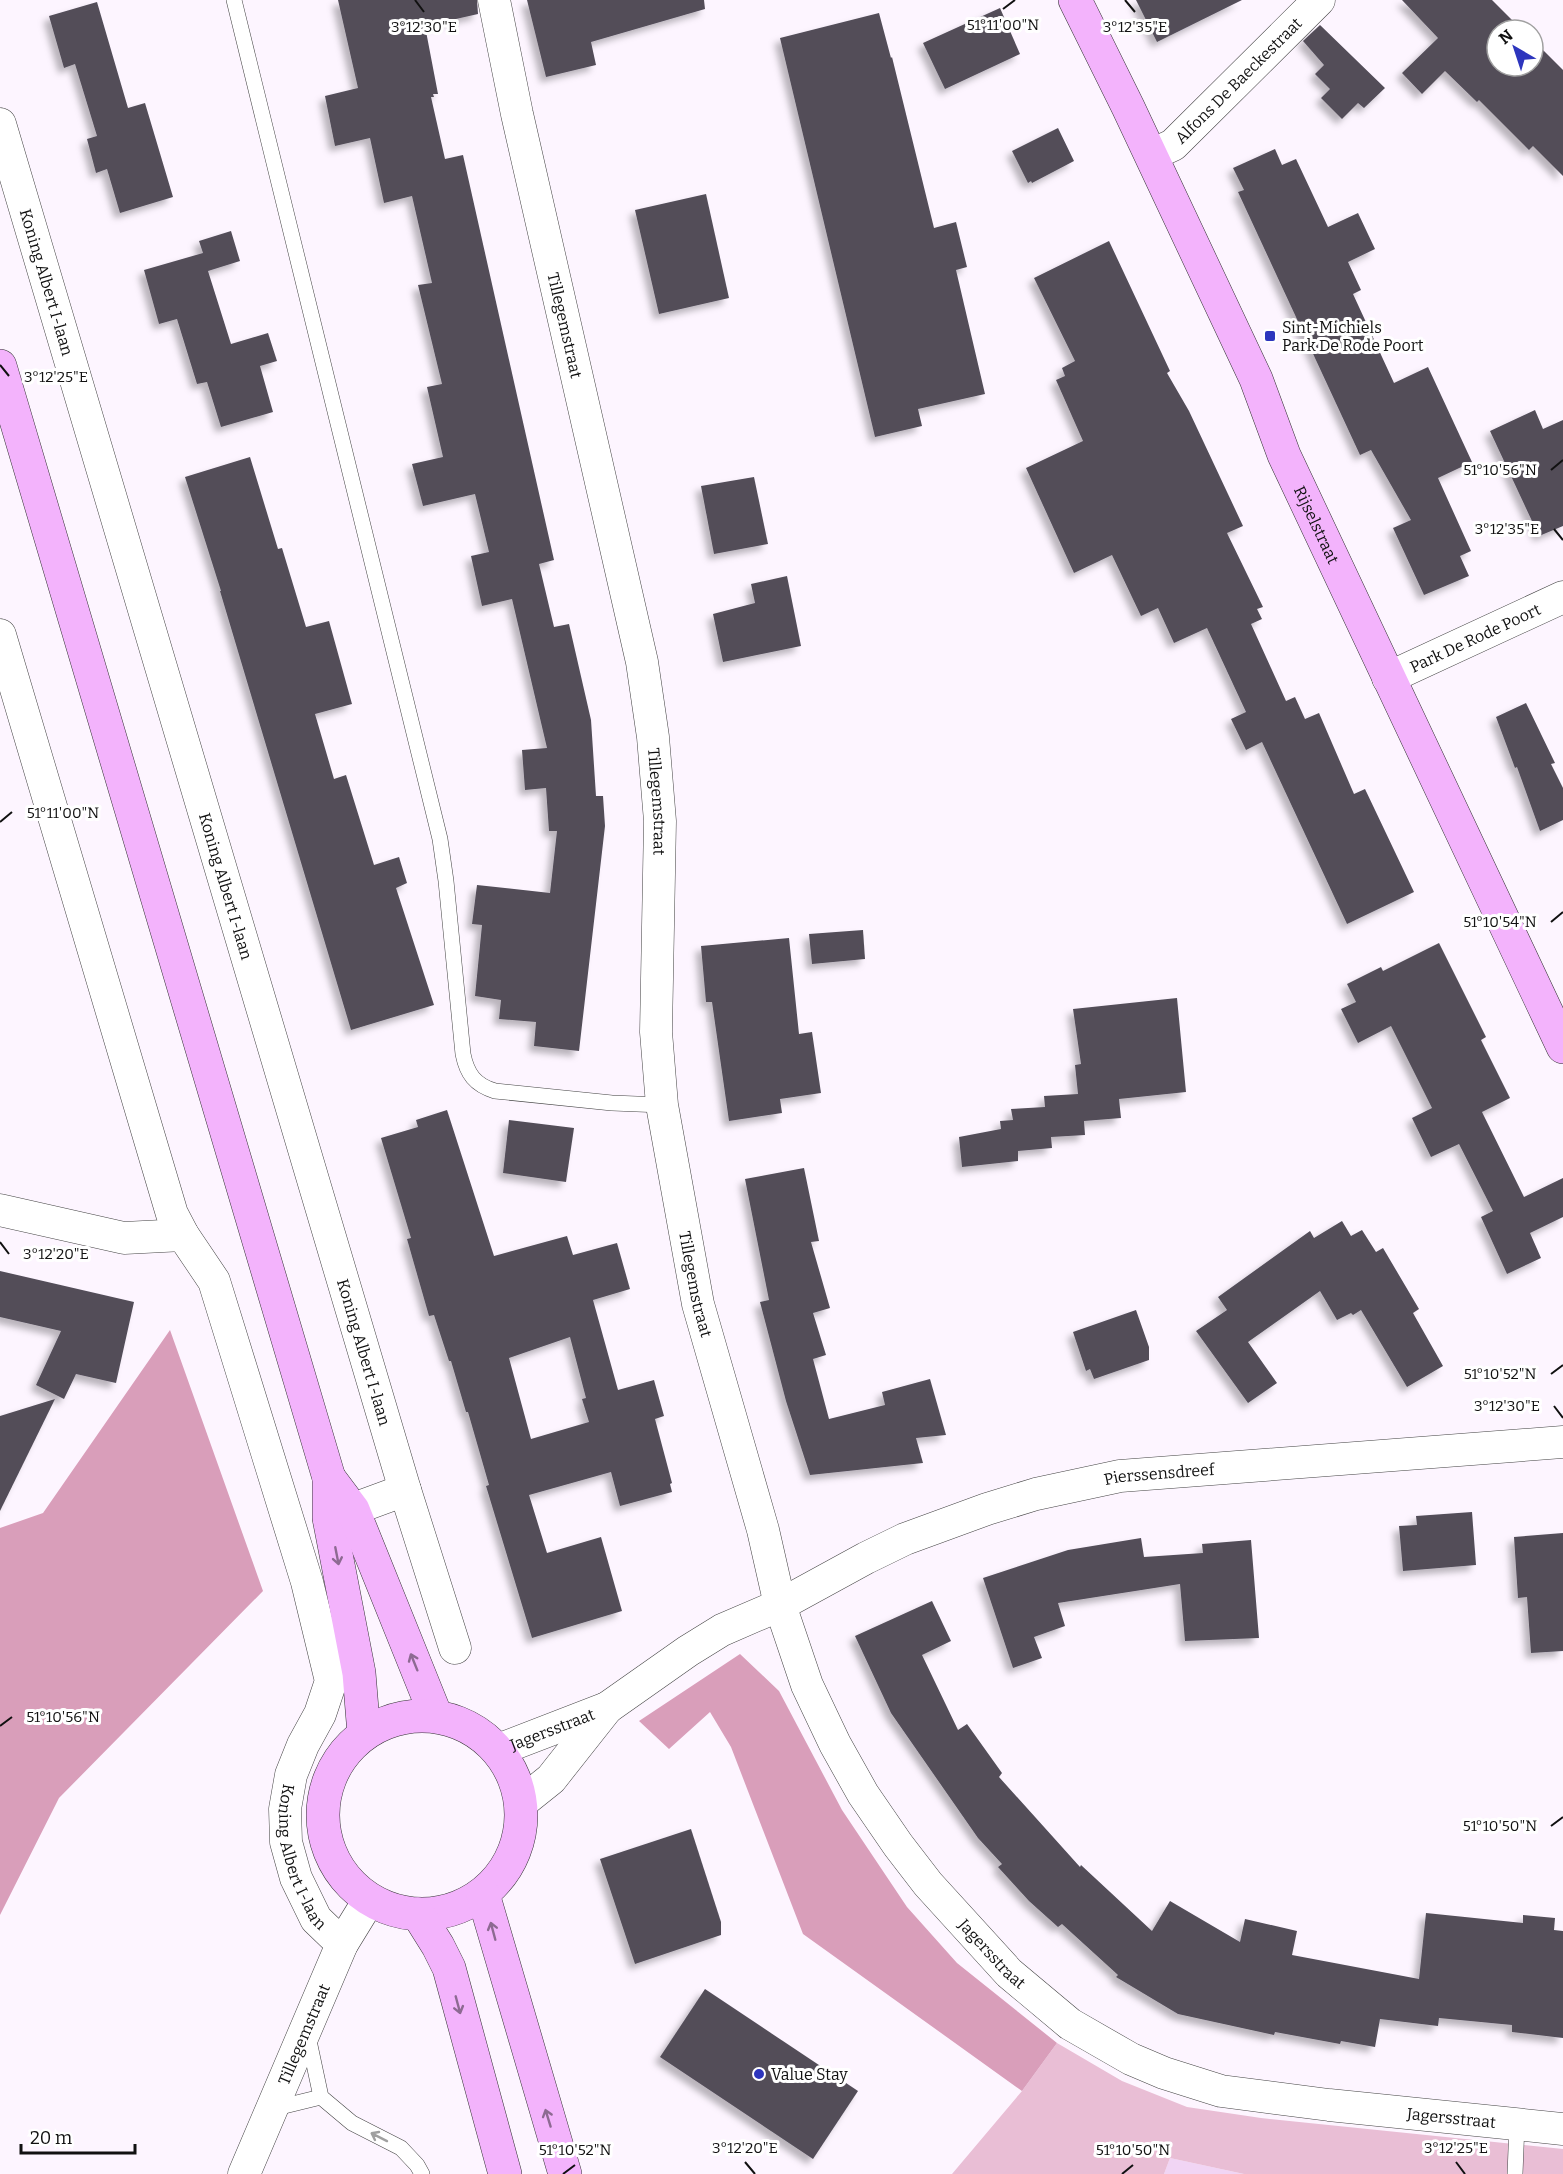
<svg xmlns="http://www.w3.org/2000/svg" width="1563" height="2174" viewBox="0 0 1563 2174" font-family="Bitter,serif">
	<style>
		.farmland { fill: #f1d5f4 }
		.green { fill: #e9bed5 }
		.forest { fill: #d99eba }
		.building { fill: #524d59; fill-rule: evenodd; filter: url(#shadow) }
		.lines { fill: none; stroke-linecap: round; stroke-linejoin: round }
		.lane-casing { stroke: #444; stroke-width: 16 }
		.street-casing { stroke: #444; stroke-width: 33 }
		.secondary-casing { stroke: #333; stroke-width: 34 }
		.lane { stroke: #fff; stroke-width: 15 }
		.street { stroke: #fff; stroke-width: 32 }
		.secondary { stroke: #f3b3fc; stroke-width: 33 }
		.oneway { stroke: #8d6a92 }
		.oneway2 { stroke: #a0a0a0 }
		.ticks { fill: none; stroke: #111; stroke-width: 2 }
		.poi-dot { fill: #2d35bd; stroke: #fff; stroke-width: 2 }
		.labels { text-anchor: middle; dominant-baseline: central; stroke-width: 6; stroke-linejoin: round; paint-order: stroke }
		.street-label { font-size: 16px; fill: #111; stroke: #fff }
		.poi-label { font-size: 16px; fill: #111; stroke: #fff; text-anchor: start }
		.ticks-label { font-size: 15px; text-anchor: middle; fill: #111; stroke: #fff; stroke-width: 6; stroke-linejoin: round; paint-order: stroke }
	</style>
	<defs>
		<filter id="shadow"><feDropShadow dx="-5.5" dy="5.5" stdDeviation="3" flood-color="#0004"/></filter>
	</defs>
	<rect width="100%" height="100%" fill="#fdf5ff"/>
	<polygon class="farmland" points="1170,2158 1244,2174 1164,2174"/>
	<polygon class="green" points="1057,2043 1122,2081 1187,2107 1261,2118 1563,2149 1563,2174 1244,2174 1170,2158 1164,2174 952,2174 1022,2091"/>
	<g class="forest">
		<polygon points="170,1330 263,1591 59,1798 0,1915 0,1528 43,1513"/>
		<polygon points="740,1654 779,1691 842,1810 907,1907 957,1963 1057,2043 1022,2091 803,1934 731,1747 710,1712 669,1749 639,1721"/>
	</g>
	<g class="building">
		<polygon points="338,0 477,0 478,14 425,26 438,94 433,94 434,97 431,97 445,159 463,155 554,560 539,564 554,627 569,624 591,720 596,796 603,796 605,826 579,1051 534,1046 536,1022 499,1019 501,1000 475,996 482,925 472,924 477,885 550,893 557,831 549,831 546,788 525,790 522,750 547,748 512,599 482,606 471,556 489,552 475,494 423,506 412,464 443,457 427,387 442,384 418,285 432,283 412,196 384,203 370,138 335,146 325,96 358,88"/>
		<polygon points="527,0 704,0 705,9 591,42 596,65 546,77"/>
		<polygon points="1136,0 1242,0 1157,42"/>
		<polygon points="1402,0 1492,0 1522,30 1497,30 1497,66 1533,66 1533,40 1563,70 1563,176 1533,146 1529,150 1479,100 1477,102 1445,71 1422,94 1402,73 1438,38"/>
		<polygon points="97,2 128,108 145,103 173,197 120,213 107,169 96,173 87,139 97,136 75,64 64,68 49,16"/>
		<polygon points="1000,8 1020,54 945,89 923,43"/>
		<polygon points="879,13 891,58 892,57 934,228 956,222 967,267 956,270 985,394 918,409 922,426 875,437 780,38"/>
		<polygon points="1320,25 1385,88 1364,108 1358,103 1342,119 1321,98 1330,89 1315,74 1324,65 1303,41"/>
		<polygon points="1058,128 1074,161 1032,183 1031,181 1028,183 1012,151"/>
		<polygon points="1275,149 1282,165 1296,159 1328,227 1358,213 1375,249 1348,262 1361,290 1353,294 1394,383 1428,367 1472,462 1438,478 1471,551 1460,556 1469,576 1424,595 1393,528 1411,520 1371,450 1360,455 1238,192 1244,190 1233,168"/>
		<polygon points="706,194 729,298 659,314 635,210"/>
		<polygon points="231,231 240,261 208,271 231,344 268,333 277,361 260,366 273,412 221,427 207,382 197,384 177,319 159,324 144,270 203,253 199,241"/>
		<polygon points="1109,241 1170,371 1167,373 1189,411 1243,526 1227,533 1263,607 1257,609 1262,619 1251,624 1286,701 1295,697 1305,719 1319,713 1354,794 1365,789 1414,892 1347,924 1262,742 1246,750 1231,719 1246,712 1207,628 1174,643 1158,608 1141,616 1112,555 1074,573 1026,468 1083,441 1056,380 1065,376 1062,368 1075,361 1034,278"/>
		<polygon points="1535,410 1543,429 1563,420 1563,526 1539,536 1490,431"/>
		<polygon points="250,457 278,549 282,548 306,627 329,621 352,704 315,714 334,779 346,775 374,865 399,857 407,883 396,888 434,1005 351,1030 220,591 221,591 185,477"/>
		<polygon points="754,477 768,544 714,554 701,486"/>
		<polygon points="787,576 801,646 723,662 713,614 755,603 751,584"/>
		<polygon points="1526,703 1555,763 1551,764 1563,788 1563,820 1540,831 1517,767 1515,768 1496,717"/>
		<polygon points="863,930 865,959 812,964 809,934"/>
		<polygon points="789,938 799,1034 812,1032 821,1093 780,1099 782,1113 729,1121 712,1002 706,1002 701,946"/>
		<polygon points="1439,943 1486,1037 1481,1040 1510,1098 1482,1112 1524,1197 1563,1178 1563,1217 1530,1233 1541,1258 1507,1274 1481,1217 1493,1211 1459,1144 1431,1157 1412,1118 1432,1108 1391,1026 1358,1043 1341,1009 1356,1002 1347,984 1381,967 1383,971"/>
		<polygon points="1177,998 1186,1092 1119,1099 1121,1118 1084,1121 1085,1135 1051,1137 1052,1148 1018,1151 1018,1161 962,1167 959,1137 1001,1129 1000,1121 1013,1120 1011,1109 1045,1107 1044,1096 1078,1094 1075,1065 1081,1064 1073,1009"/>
		<path d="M447,1110L494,1256L567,1236L573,1255L617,1243L630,1289L593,1300L618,1390L654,1380L664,1416L655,1419L672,1483L670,1484L672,1492L620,1506L611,1472L529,1495L547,1553L601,1537L622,1611L532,1638L486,1486L489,1485L468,1412H466L451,1361H449L434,1315L429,1316L407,1239L411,1238L381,1138L418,1127L416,1120ZM570,1337L586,1398L582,1399L589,1422L531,1439L509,1358Z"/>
		<polygon points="509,1120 574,1128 566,1182 503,1173"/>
		<polygon points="804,1168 819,1241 811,1242 830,1308 813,1313 826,1355 813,1359 829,1419 885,1405 882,1392 930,1379 946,1435 916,1438 923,1463 810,1475 786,1401 760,1302 769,1300 745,1179"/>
		<polygon points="1342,1221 1351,1236 1362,1230 1376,1252 1383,1248 1419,1309 1413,1313 1443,1366 1407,1387 1361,1310 1353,1315 1351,1313 1337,1320 1320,1291 1248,1342 1277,1383 1248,1403 1196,1331 1227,1310 1218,1297 1310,1231 1314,1238"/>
		<polygon points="0,1271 134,1302 116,1383 76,1374 64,1399 36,1385 61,1331 0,1317"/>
		<polygon points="1136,1310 1149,1347 1149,1360 1094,1379 1090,1369 1086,1371 1073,1332"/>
		<polygon points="55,1399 0,1511 0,1416"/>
		<polygon points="1472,1512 1476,1565 1403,1571 1399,1526 1417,1525 1416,1516"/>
		<polygon points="1563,1533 1563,1651 1531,1653 1527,1597 1518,1598 1514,1537"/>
		<polygon points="1141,1538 1144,1557 1203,1553 1202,1544 1251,1540 1259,1638 1185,1641 1180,1584 1058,1603 1065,1626 1034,1637 1042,1658 1013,1668 983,1578 1068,1550"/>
		<polygon points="932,1601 951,1641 922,1655 958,1730 967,1724 1002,1773 999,1777 1080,1867 1081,1865 1152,1931 1170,1901 1240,1942 1245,1919 1297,1931 1292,1955 1419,1979 1426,1913 1523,1923 1523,1915 1555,1918 1554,1930 1563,1931 1563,2038 1512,2032 1512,2025 1439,2018 1438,2026 1380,2019 1375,2047 1341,2041 1340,2044 1275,2032 1274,2035 1178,2014 1116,1977 1118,1975 1062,1924 1058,1927 1029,1901 998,1867 1002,1864 978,1838 891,1713 855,1636"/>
		<polygon points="691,1829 721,1922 721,1935 635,1964 600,1859"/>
		<polygon points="705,1989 858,2091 813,2159 660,2057"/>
	</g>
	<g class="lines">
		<defs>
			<g id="lane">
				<path d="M234,0L440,839L446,881L463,1054C467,1074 475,1085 495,1091L612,1103L662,1105"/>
				<polyline points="308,2036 321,2097 352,2123 401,2148 417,2165 422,2174"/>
				<polyline points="272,2109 321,2097"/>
				<polyline points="1515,2174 1517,2124"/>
			</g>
			<g id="street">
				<path id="s1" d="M494,0L517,114L642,662L653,737L660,821L656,1032L662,1105L698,1304L763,1530L780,1605L807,1685L835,1744L863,1794L898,1845L928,1884L1009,1973L1070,2024L1131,2059L1164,2073L1221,2091L1329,2105L1563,2129"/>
				<path id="s2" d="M0,124L405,1490L455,1648"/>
				<path id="s3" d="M1151,155L1173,145L1319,0"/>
				<path id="s4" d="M0,635L172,1214L183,1235L214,1281L307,1582L331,1681L320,1714L303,1745L291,1775L285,1809L286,1842L296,1878L316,1919L342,1944"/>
				<path id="s5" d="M1388,678L1563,597"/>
				<polyline points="0,1210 124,1238 183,1235"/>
				<polyline points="329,1518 405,1490"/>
				<path id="s6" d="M498,1750L607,1708L688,1651L722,1630L780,1605L866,1558L905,1539L987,1509L1036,1494L1120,1476L1563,1442"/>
				<polyline points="521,1803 551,1779 607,1708"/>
				<path id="s7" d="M244,2174L342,1944L369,1900"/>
			</g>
			<g id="secondary">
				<path id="s8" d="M1075,0L1128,107L1256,379L1284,455L1563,1047"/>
				<polyline points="0,366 329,1478 329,1518 359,1673 364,1734"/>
				<polyline points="329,1478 353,1510 436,1716"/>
				<circle cx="422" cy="1815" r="99"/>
				<polyline points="483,1894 565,2174"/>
				<polyline points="418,1914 438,1946 449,1968 505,2174"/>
			</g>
		</defs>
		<use href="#lane" class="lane-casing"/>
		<use href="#street" class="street-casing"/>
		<use href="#secondary" class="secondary-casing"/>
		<use href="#lane" class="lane"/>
		<use href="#street" class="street"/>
		<use href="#secondary" class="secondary"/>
	</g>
	<defs><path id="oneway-shaft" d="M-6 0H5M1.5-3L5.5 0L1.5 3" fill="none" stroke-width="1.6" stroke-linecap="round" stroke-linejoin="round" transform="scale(1.5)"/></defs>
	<g class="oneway">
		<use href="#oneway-shaft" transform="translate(337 1556) rotate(79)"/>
		<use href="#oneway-shaft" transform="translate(414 1662) rotate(-112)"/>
		<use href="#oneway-shaft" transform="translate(493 1931) rotate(-105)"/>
		<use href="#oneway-shaft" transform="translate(458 2005) rotate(75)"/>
		<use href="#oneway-shaft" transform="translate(548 2118) rotate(-107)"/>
	</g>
	<use class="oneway2" href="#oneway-shaft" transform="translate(379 2137) rotate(-153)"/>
	<path class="ticks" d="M415,0L424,12M1125,0L1135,12M1003,9L1015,0M0,365L9,376M1551,470L1563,460M1554,529L1563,540M0,822L12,812M1551,922L1563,912M0,1242L9,1254M1551,1374L1563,1365M1554,1406L1563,1418M0,1726L12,1717M1551,1826L1563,1817M745,2162L755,2174M1456,2162L1465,2174M563,2174L575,2165M1122,2174L1133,2165"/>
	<g class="poi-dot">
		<rect x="1264" y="330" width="12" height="12" rx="3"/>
		<circle cx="759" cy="2074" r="6"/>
	</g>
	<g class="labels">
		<g class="street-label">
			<text stroke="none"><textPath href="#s3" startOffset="116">Alfons De Baeckestraat</textPath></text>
			<text stroke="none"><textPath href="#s2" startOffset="165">Koning Albert I-laan</textPath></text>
			<text stroke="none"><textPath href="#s1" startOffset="333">Tillegemstraat</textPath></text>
			<text stroke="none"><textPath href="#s8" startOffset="578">Rijselstraat</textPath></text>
			<text stroke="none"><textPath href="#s5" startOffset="96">Park De Rode Poort</textPath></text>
			<text stroke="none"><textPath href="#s1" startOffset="819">Tillegemstraat</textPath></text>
			<text stroke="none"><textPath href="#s2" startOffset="795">Koning Albert I-laan</textPath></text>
			<text stroke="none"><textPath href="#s1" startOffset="1305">Tillegemstraat</textPath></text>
			<text stroke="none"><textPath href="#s2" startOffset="1281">Koning Albert I-laan</textPath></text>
			<text stroke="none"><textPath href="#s6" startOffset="724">Pierssensdreef</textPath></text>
			<text stroke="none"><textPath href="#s6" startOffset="58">Jagersstraat</textPath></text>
			<text stroke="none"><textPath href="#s4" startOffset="1288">Koning Albert I-laan</textPath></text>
			<text stroke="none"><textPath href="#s1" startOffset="2050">Jagersstraat</textPath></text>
			<text stroke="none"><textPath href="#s7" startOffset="152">Tillegemstraat</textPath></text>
			<text stroke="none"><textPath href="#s1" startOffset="2553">Jagersstraat</textPath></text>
		</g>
		<g class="poi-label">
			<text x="1282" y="327">Sint-Michiels<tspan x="1282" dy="18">Park De Rode Poort</tspan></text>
			<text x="771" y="2074">Value Stay</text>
		</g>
	</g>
	<g class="ticks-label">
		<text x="1003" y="30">51°11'00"N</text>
		<text x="1135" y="32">3°12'35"E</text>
		<text x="424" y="32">3°12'30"E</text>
		<text x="56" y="382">3°12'25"E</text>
		<text x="1500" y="475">51°10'56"N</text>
		<text x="1507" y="534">3°12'35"E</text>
		<text x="63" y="818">51°11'00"N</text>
		<text x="1500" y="927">51°10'54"N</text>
		<text x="56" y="1259">3°12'20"E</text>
		<text x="1500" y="1379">51°10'52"N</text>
		<text x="1507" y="1411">3°12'30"E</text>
		<text x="63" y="1722">51°10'56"N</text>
		<text x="1500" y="1831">51°10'50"N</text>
		<text x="745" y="2153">3°12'20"E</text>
		<text x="1456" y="2153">3°12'25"E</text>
		<text x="575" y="2155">51°10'52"N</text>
		<text x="1133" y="2155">51°10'50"N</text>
	</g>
	<g transform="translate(1515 48) rotate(321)"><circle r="28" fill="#ffffff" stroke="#a0a0a0" stroke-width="1.5"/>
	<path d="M0-4.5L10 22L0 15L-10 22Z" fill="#2d35bd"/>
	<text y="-9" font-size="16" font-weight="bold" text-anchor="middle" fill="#111111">N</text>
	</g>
	<path d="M21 2144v9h114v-9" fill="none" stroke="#111111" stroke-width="3"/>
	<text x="30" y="2144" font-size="18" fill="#111111" stroke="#ffffff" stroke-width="4.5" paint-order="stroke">20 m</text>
</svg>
